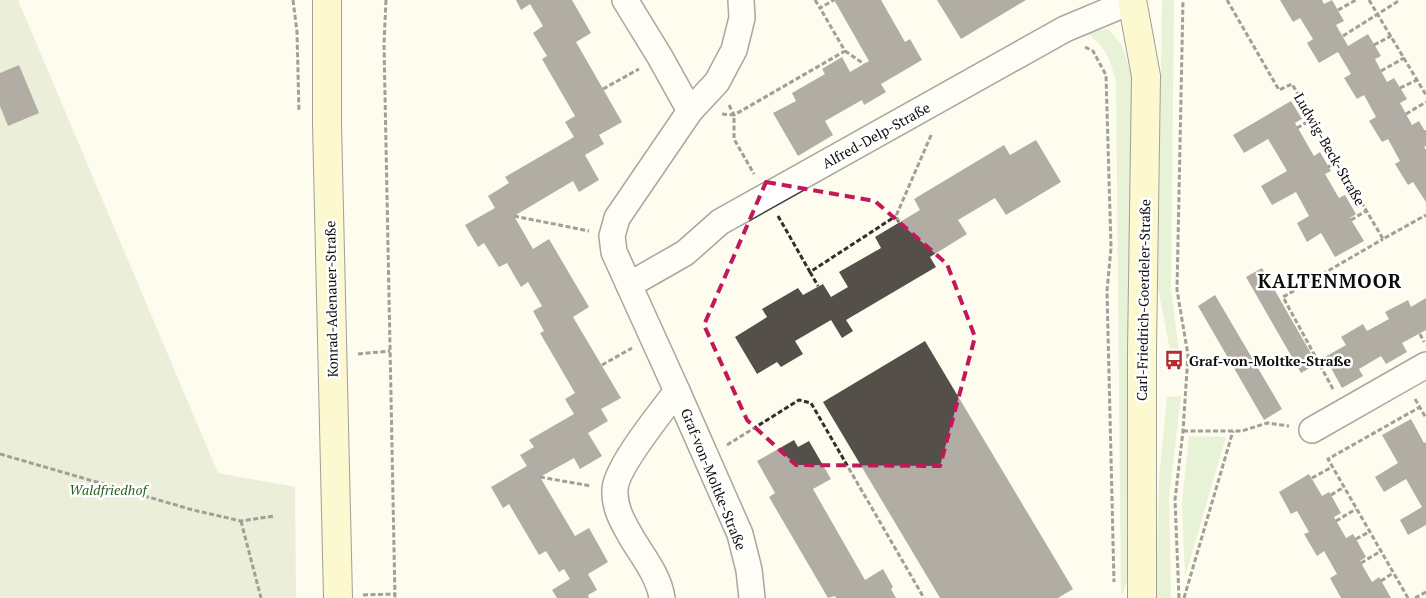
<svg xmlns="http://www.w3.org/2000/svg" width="1426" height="598" viewBox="0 0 1426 598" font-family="'PT Serif',serif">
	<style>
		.green { fill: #cfe7b9 }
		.cemetery { fill: #d4dfc0 }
		.building { fill: #554f4a }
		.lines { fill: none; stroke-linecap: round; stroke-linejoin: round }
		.street-casing { stroke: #404040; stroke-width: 28 }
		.secondary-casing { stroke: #2f2f2f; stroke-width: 30 }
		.path { stroke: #2f2f2f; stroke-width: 3; stroke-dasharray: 5 2.5; stroke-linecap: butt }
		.street { stroke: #fff; stroke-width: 25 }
		.secondary { stroke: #fbf5ac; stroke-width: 28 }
		.marked { fill: none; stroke: #c2185b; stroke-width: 4; stroke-dasharray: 10 6; stroke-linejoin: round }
		.labels { text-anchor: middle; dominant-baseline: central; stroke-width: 5; stroke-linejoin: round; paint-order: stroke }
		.street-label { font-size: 14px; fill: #0d0d0d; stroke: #fff }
		.poi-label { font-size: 14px; font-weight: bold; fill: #0d0d0d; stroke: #fff; text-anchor: start }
		.park-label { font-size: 14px; font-style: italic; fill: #2b6121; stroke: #fff }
		.district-label { font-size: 19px; font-weight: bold; letter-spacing: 1px; fill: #0d0d0d; stroke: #fff }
	</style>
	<rect width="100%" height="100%" fill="#fefcee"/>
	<g class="green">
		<polygon points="1162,0 1174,0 1171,288 1179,351 1170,350 1158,288"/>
		<path d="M1108,29L1122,45L1133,81L1129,577L1121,597L1116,81C1109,57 1107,49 1086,32Z"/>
		<polygon points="1181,396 1169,499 1171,598 1156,598 1159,479 1167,397"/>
		<polygon points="1189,436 1226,437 1185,577 1182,503"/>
	</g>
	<polygon class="cemetery" points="0,0 18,0 218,473 295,487 296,598 0,598"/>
	<g class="building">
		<polygon points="516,0 572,0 591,33 576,42 622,122 599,135 604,144 585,155 599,180 579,192 573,181 514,216 533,249 549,239 589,307 573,317 621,398 601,409 608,421 588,433 602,456 580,469 574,458 540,477 575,536 589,528 608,562 588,574 597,590 588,595 589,598 557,598 552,590 570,579 564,569 559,572 546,551 539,555 509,504 503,508 491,487 527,466 520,455 534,447 529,440 574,414 565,399 575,393 540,333 544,331 533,311 542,306 528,282 521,287 507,263 499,267 484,243 478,247 465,225 495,208 488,196 509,183 505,177 574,137 565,122 575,116 542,59 547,56 533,33 543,26 530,4 521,10"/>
		<polygon points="834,0 881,0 905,42 910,39 922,60 881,84 886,92 864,105 862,100 825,121 833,135 798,156 773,113 796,101 792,93 825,74 822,69 842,57 850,72 869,61"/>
		<polygon points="937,0 1026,0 961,39"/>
		<polygon points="1280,0 1322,0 1324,4 1332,0 1344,21 1336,25 1348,46 1368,34 1381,56 1375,59 1381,71 1387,82 1394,78 1407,99 1400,103 1412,125 1419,121 1426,133 1426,146 1424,147 1426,150 1426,202 1413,182 1408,185 1395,164 1400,161 1388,139 1382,142 1369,121 1376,117 1364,95 1357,99 1344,78 1351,74 1338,52 1319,63 1307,43 1313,39 1300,18 1293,22"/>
		<polygon points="19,65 39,113 8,126 0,106 0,73"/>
		<polygon points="1291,101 1302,119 1295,123 1314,156 1320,152 1331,171 1325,174 1339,198 1345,195 1356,214 1350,218 1364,241 1335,257 1321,233 1307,242 1297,223 1309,216 1296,192 1272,205 1261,186 1287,171 1268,139 1244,153 1233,135"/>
		<polygon points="1036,140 1061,182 1006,215 995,198 958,220 967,234 930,257 936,267 846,320 853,331 842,338 831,320 795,341 803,354 781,367 777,362 757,374 735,337 767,317 762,309 798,288 803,295 823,284 831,297 848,287 839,272 881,248 875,237 920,210 914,199 1004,145 1010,155"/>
		<polygon points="1262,268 1317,364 1301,373 1246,277"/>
		<polygon points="1215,295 1282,409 1264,420 1198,306"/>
		<polygon points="1426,298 1426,330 1402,343 1407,352 1386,364 1381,356 1359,369 1363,376 1342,388 1325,357 1346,345 1341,337 1363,324 1367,331 1389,319 1385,312 1408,300 1411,307"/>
		<polygon points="925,341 1073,589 1058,598 940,598 823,402"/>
		<polygon points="1411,419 1424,443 1426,442 1426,525 1408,535 1400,520 1422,507 1406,479 1384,492 1375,477 1398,463 1382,435"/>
		<polygon points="794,440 798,447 809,441 831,479 813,489 865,580 883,569 893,587 891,589 896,598 836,598 835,596 828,598 769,497 775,493 757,461"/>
		<polygon points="1309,474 1322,496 1329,492 1331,495 1341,513 1334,517 1346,538 1353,534 1356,539 1366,557 1360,561 1372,582 1379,577 1391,598 1341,598 1330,578 1337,574 1324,551 1317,556 1304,534 1309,532 1297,511 1291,514 1279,492"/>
	</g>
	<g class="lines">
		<defs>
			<g id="street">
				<path d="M625,0L660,57L690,111L617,218L612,236L614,252L677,391C662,411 615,468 615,490C614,509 624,524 633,540C644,558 659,577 662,598"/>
				<polyline points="690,111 717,82 734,50 742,18 741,0"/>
				<polyline points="629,285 685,253 720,222 1065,29 1120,6 1133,4"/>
				<polyline points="677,391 740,534 749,570 752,598"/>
				<polyline points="1312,430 1426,365"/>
			</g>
			<g id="secondary">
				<polyline points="327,0 327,124 338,598"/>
				<polyline points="1132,0 1146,76 1142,351 1142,598"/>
			</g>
		</defs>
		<use href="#street" class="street-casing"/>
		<use href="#secondary" class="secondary-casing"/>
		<g class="path">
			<polyline points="293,0 297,32 299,112"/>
			<polyline points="386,0 384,44 395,598"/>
			<polyline points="815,0 820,8 834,0"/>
			<polyline points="1227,0 1279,90 1292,84 1383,239 1426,215"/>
			<polyline points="1369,0 1426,95"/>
			<polyline points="1338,10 1356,0"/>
			<polyline points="1343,36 1400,0"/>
			<polyline points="1374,45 1391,36"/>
			<polyline points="1085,47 1093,51 1106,75 1111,248 1107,291 1114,582"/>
			<polyline points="845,51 864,64"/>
			<polyline points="1381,71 1404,58"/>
			<polyline points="1400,88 1417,80"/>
			<polyline points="603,89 639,69"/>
			<polyline points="729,105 734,115 845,51 820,8"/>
			<polyline points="722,114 734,115 734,139 754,174"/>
			<polyline points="1406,114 1426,102"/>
			<polyline points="1297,128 1312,119"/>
			<polyline points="1425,132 1426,131"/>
			<polyline points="1328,167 1337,161"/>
			<polyline points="514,216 589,231"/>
			<polyline points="778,216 810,272 896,216"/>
			<polyline points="1351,220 1366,211"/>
			<polyline points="899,222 896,216 932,133"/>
			<polyline points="810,272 818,286"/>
			<polyline points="1420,334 1424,342"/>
			<polyline points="358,354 390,351"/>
			<polyline points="602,365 632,348"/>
			<polyline points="1333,389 1283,297 1383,239"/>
			<polyline points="1415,399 1426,418"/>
			<polyline points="1183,431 1242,431 1267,423 1289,426"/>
			<polyline points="727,445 799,400 811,403 924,598"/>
			<polyline points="0,454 193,510 241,521 274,516"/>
			<polyline points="540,477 591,486"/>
			<polyline points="1312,478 1332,467"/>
			<polyline points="1331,495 1344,487"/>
			<polyline points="241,521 261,598"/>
			<polyline points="1336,521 1356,509"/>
			<polyline points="1356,539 1369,532"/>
			<polyline points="1361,563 1381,551"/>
			<polyline points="1381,581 1393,573"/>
			<polyline points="363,595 395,594"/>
			<polyline points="1179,598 1175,500 1183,431 1188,355 1177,290 1183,0"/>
			<polyline points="1184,598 1233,431"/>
			<polyline points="1408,598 1328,459 1420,407"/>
			<polyline points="1415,598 1426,592"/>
		</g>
		<use href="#street" class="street"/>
		<use href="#secondary" class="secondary"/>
	</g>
	<path d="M0 0H1426V598H0ZM766,182L875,201L947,264L975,337L940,466L796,465L747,420L704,325Z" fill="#fefcee" fill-opacity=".55" fill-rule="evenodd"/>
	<path class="marked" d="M766,182L875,201L947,264L975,337L940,466L796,465L747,420L704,325Z"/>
	<defs>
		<symbol id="bus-bare" viewBox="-9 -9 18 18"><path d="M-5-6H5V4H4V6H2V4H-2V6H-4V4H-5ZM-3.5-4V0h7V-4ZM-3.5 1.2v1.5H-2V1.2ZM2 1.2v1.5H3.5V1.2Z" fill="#b62c2d" stroke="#fff" stroke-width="2.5" paint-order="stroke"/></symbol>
	</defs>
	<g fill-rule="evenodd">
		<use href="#bus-bare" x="1160" y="346" width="28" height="28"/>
	</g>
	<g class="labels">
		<g class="street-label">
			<text transform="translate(876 135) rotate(-29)">Alfred-Delp-Straße</text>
			<text transform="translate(1330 149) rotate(60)">Ludwig-Beck-Straße</text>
			<text transform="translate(331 299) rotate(-91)">Konrad-Adenauer-Straße</text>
			<text transform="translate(1143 300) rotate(-89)">Carl-Friedrich-Goerdeler-Straße</text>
			<text transform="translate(714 479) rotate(68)">Graf-von-Moltke-Straße</text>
		</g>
		<g class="poi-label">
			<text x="1189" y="360">Graf-von-Moltke-Straße</text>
		</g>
		<g class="park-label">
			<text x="108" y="489">Waldfriedhof</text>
		</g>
		<g class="district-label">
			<text x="1330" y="280">KALTENMOOR</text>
		</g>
	</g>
</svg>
